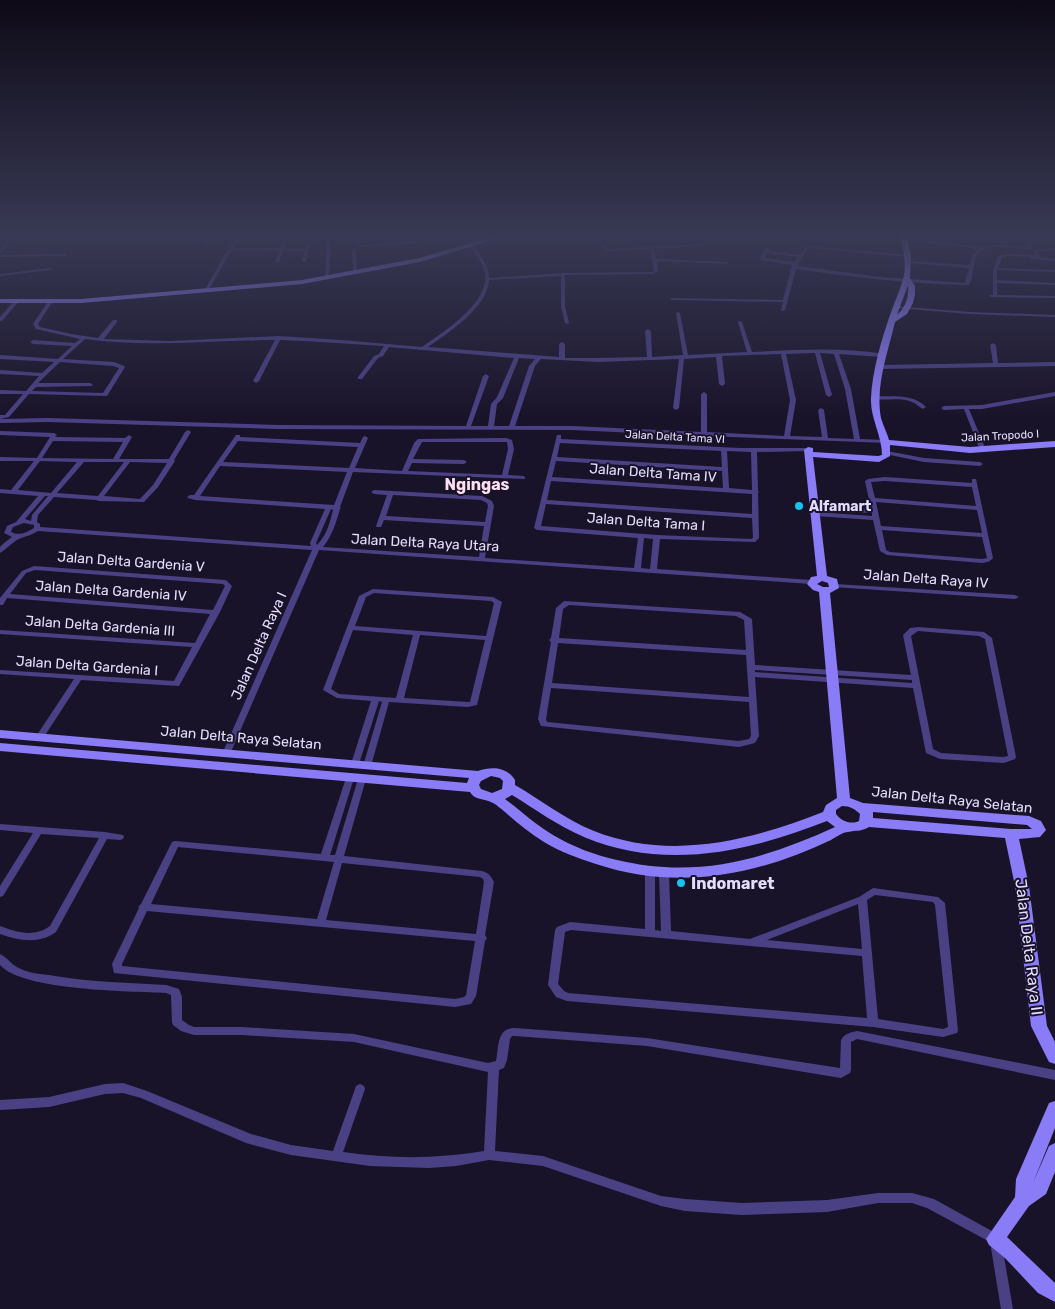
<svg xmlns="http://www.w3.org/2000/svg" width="1055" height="1309" viewBox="0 0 1055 1309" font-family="Rubik,sans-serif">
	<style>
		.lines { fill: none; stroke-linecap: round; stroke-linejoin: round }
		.street { fill: #4a4185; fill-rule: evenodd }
		.secondary { fill: #8a7bf6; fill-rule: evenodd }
		.poi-dot { fill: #16c4ef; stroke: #191329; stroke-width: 2 }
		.labels { text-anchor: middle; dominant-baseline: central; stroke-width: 4; stroke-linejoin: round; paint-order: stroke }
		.far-street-label { font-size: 11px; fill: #e4ddfd; stroke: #191329 }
		.street-label { font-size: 14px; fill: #e4ddfd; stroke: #191329 }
		.poi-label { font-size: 14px; font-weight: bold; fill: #e4ddfd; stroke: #191329; text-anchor: start }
		.quarter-label { font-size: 16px; font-weight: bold; fill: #fddfef; stroke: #191329 }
		.near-poi-label { font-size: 16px; font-weight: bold; fill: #e4ddfd; stroke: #191329; text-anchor: start }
		.near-street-label { font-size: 16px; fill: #e4ddfd; stroke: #191329 }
	</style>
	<rect width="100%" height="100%" fill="#191329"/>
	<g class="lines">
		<g class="street">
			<polygon points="11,237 15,237 0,254 0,250"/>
			<polygon points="207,237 211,237 206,245 202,245 202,244"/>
			<path d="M237,237H288L284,248L305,249L306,243L310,244L306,261L304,262L302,261L304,251H283L279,262L277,263L275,262L279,251L232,250L209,289L205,290V289L228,249ZM240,239L283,240L280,248H234Z"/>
			<polygon points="327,237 331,237 329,278 327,279 325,278"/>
			<polygon points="355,237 359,237 359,243 362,245 419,241 421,240 420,237 424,237 425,241 419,243 361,247 355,244"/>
			<path d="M594,237H598L608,249L701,244H703V246L654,249L656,259L727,262L729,263L727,264L657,261L658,271L653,274L565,275V306L569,323L567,324L565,323L561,306V276L489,280C488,307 448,333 428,347L559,357V344L562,342L565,344V358H598L647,357L645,331L648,329L651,331L652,357L683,355L676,313L678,312L680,313L688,355L747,352L738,322L740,321L742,322L752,352C795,350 841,347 884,354L885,355L882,357L839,354L851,389L860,439L886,440L888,441V443L706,436L704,437L701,436L572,430L278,429L48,422L0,423V419L48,418L278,425L466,426L483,376L486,374L489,376L471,426H488L491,404L497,397L514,358L389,347L383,356L378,358L362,379H358V377L374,356L379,354L384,346L304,341L280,340L259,381L256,383L253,381L275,340C212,340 148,348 85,339L63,359L114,362L124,366L125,367L107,396L29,394L9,417L0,419V415H5L23,394H0V390L26,391L39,376L0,374V370L42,373L54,362L0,359V355L58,359L72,346L33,344L30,342L33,340L75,343L80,339L36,329L33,324L49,300H51L53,301L38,324L40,327L71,334L98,338L113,320H117V322L104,339L170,341L279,336L341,340L422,347C444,331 489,304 485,273C483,263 475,254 470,246V245H474C480,255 489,265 489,278L563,273L652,272L654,271L650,249L607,251ZM815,353L826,395L829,397L832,395L820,353L834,354L845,389L854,439L828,438L824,410L821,408L818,410L822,437L790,436L796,400L786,354ZM781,354L790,400L784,436L707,432V394L704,392L701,394V432L572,426H515L535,366L541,359L598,362L679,359L673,408L676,410L679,408L684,359L716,357L719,384L722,386L725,384L722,356ZM519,358L535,359L529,366L509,426H494L497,404L503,398ZM60,362L113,366L119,368L103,393L32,391L36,387L92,386L93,385L90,383H38Z"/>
			<polygon points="978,237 982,237 983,238 981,239"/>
			<path d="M1030,237H1034L1032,249C1016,250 984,240 976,258C972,267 974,277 969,285H967C910,284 853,277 796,269L785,310L783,311L781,310L783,302L672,300L670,299L672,298L783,300L792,265L760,260V259L766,248H768L770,249L769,251L799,255L807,246L908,255L910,256V257L808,248L797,266L881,277L965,283L969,268L909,263L907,262L909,261L969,265L973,254L979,249L905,240L903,239V238L984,247L996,245L1028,247ZM767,253L798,257L794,262L765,258Z"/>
			<polygon points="354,248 356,249 357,273 355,274 353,273 352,249"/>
			<polygon points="1055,248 1055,250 1038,251 1040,257 1055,259 1055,261 1032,259 1030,259 1030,257 1009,256 1002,258 998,268 1055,270 1055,272 997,270 997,280 1055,283 1055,285 997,283 997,295 1055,296 1055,298 990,297 990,295 993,295 993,269 998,256 1009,254 1035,255 1034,249"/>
			<polygon points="64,254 66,254 66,256 0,257 0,255"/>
			<polygon points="50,268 52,269 52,270 0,276 0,274"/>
			<polygon points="15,300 19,301 2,321 0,321 0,317"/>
			<polygon points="895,306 970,312 1055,315 1055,317 970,314 897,308 895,308"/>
			<polygon points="993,343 996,345 998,363 1055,362 1055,366 880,369 877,367 880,365 993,363 990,345"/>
			<polygon points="1055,392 1055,396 982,409 969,409 986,450 983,452 980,450 964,409 944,410 941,408 944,406 982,405"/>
			<path d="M875,396C892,397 913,393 926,407L923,409C919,407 916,403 912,402C900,397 886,401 873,399V397Z"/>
			<path d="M188,430L191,432L174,460L175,461L158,487L144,502L99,501L96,500L54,497L38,515L37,522L40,524V527L311,546L310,543L325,509L195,500L188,498L187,497L190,495H194L236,435H240V437L360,443L363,437L365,436L368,438L355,468L402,471L414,443L418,439L506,438L512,440L514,449L508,475L523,476L525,477V479L353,472L340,507L341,508L340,509C336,523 332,536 323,547L479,557L484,526L384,520L381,527H377L376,526L387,495L374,494L371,492L374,490L482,496L492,501L494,506L485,558L634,568L638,538L537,530L534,528L557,435H561V439L740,448H808L810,449V451L757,452L758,491L759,492L758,493L759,538L755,542L660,539L657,569L811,580L814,582L811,584L319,550L230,754L229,756H223L222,754L312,550L38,531C32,535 26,536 19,539C12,542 7,549 0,553V547L4,543L12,537L4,533L7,526L16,522L38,496L0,493V489L11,490L34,461H0V457L37,458L50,437L0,435V431L54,433L57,435L55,437L125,438L129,435L132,437L119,459H169L185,432ZM53,441L123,442L113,459L42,458ZM238,441L358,447L349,468L223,462ZM422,442H507L508,449L502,475L408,471L412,463L464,464L467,462L464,460L413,459ZM560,443L721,451L722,467L557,457ZM727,451L751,452L752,490L729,488ZM40,461L77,462L51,493L18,490ZM556,461L722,471L723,488L552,477ZM84,462H124L98,496L57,493ZM130,462L167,463L153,485L140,499L104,496ZM220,466L347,472L334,505L200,496ZM551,481L752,494V514L547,500ZM393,495L481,500L487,503L488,506L485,522L386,516ZM45,496H48L32,515L31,521L25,519ZM546,504L752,518L753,538L751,539L657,535L541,526ZM331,509L333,510C330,522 327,535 317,545L316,543ZM24,523L34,525V528C26,533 19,536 11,532L13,527ZM644,538L653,539L650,569L641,568Z"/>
			<polygon points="887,451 924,458 980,462 983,464 980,466 924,462 885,454 884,453"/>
			<path d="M885,477L972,483V479H976L993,558C990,562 987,562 982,563L887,555L880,551L873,520L815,516L812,514L815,512L872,516V513L815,511L812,509L815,507L871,509L865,481L868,479ZM885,481L972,487L976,506L875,498L871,482ZM876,502L977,510L982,533L881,526ZM882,530L982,537L987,558L982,559L890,552L886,550Z"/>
			<path d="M34,566L225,580L227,581L232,586L220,612L179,686L81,680L42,740L39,741L35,738L74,679L0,674V670L174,681L192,647L0,634V630L195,643L210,614L7,598L3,605H0V598L22,571ZM35,570L223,584L225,586L213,610L10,594L26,573Z"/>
			<polygon points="835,584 1015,595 1019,597 1015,599 833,587 832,586 833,585"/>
			<path d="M373,589L493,597L502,602L477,705L468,707L389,702L371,766L370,768H364L363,766L382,702L379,701L359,764L358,766H352L351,764L371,701L337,698L323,690L359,596ZM374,593L491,601L494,603L486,636L355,626L366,597ZM353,630L413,635L396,698L339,694L331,689ZM420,635L485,640L470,702H468L404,698Z"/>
			<path d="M564,601L740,612L752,619L755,665L911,675L903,635L910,628L918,627L984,632L992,638L1016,757L1015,759L1004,763L940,759L926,753L913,688L755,677L759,736L755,743L739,747L541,726L538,719L551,642L549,640L551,638L556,608ZM569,605L736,616L744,620L746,650L559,638L563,609ZM918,631L979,636L985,639L1008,756L1003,757L941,753L933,749L911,636ZM558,643L746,655L749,697L552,683ZM755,670L912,680V683L755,672ZM551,688L749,702L751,736L749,739L739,741L547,722L546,719Z"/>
			<path d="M350,775L353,776L354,778L330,855H335L358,779L359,777H365L366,779L344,856L482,871C489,873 491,876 494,882L485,935L487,938L485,941L476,996L471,1004L455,1007L114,973L112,964L139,908L138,907L141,904L172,842L175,841L321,854L346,778L347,776ZM178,847L334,862L317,919L151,904ZM342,863L480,877L483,879L484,882L476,934L326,920ZM147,911L475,941L466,995L464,997L455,999L122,966V964Z"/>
			<path d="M0,824L105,832L123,835L124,837L123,839L120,840L107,839L56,932C40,944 19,941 0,934V926C16,932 34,938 50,926L99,838L41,834L3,896L0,897V886L33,833L0,830Z"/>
			<path d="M650,870L653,871L655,873V930L661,931L659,874L661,872L664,871L667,872L669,874L671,931L750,939L859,897L873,888L938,897L945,903L958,1030L957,1033L943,1037L873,1027L567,1001L556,997L548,985L555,930L557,927L570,922L645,929V873L647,871ZM875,895L933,902L935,905L948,1027L943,1029L878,1019L867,900ZM858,904L862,949L767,940ZM571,930L862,956L867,1018L568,993L564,991L558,984L565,932Z"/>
			<path d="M0,954C7,957 12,966 21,969C32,974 44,974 55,976C92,982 129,983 166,985L179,989L182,997V1020L189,1025L194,1027H242L354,1034L488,1063L496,1061C499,1048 496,1028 515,1028L647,1038L840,1068L841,1040C844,1034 851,1032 857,1031L1055,1070V1080L857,1039L851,1042V1070L850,1073L841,1078L647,1046L515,1036H512L510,1039L507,1060L504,1068L499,1070L495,1151L543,1156L661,1196L685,1199L742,1203L827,1200L878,1193H912L934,1199L999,1235L1001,1239L1013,1309H1001L990,1242L927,1208L912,1203H878L827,1212L742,1215L685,1211L661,1206L543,1166L489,1160L456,1166L429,1168L370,1166L291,1155L246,1143L141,1098L123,1093L105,1094L49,1107L0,1110V1100L49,1097L105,1084L123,1083L147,1091L251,1134L291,1145L333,1151L355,1089L356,1086L360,1084L364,1086L365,1089L343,1152C391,1159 436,1159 484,1151L488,1072L354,1042L242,1035H194L181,1031L173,1025L172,1022L171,995L166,993C130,991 23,991 0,965Z"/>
		</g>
		<g class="secondary">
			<polygon points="493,237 503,237 420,262 302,284 81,303 0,303 0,299 81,299 302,280 419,258"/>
			<path d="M901,237H907L911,256L910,278L915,286V294L913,303L907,314L895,322C888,352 875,386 881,418C883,425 887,433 889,440L970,447L1055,441V447L970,453L890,445V456L879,462L813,457L827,576L837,579L839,588L830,593L850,798L863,803L1029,816L1041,821L1046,830L1040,837L1019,839L1029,886L1047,1026L1055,1042V1064L1049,1062L1031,1026L1015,886L1005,838L869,827C861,832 856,830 848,832C843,832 836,837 831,840C755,876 677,891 596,864C578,858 560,852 544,842C530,833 517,823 505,812C501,809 497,805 493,803C485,798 475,801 470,792L0,751V743L467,783L469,778L0,738V730L478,771C492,766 507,767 515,780V785C541,800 566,820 594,831C670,861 750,841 823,812L826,805L837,798L819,592L813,590L807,584L811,577L817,576L804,450L808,447L813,448V452L878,456L882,455C882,435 870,418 871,398C872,372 881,341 890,315C894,303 900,291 903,279C907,265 903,251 901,237ZM908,285C909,297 906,307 897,315ZM822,581L828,583L829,587H823L817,584ZM491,776L500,778L503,781L502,789L492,793L481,789L479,785L481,781ZM512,795C535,809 558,826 584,837C665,871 748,852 827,821L835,827C763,860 696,879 617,860C595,855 573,847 553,835C536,825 521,811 505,799ZM842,806C850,806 855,809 860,814L859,821C851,825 841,821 836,814V810ZM873,812L1027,825L1032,829H1011L873,818Z"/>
			<polygon points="1055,1101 1055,1128 1033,1183 1049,1146 1055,1143 1055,1172 1046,1194 1029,1206 1007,1237 1055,1283 1055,1302 1038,1293 1005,1258 989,1245 986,1239 1015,1197 1016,1179 1049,1103"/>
		</g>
	</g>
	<linearGradient id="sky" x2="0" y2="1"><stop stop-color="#0e0a17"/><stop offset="0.56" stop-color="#383954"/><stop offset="1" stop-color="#383954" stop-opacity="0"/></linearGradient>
	<rect width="1055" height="420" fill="url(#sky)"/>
	<g class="poi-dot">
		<circle cx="799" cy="506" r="5"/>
		<circle cx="681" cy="883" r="5"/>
	</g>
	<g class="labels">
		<g class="far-street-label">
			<text transform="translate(1000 436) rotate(-3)">Jalan Tropodo I</text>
			<text transform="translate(675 437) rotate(3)">Jalan Delta Tama VI</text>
		</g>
		<g class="street-label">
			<text transform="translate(653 473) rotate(4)">Jalan Delta Tama IV</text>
			<text transform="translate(646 522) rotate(4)">Jalan Delta Tama I</text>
			<text transform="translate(425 543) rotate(3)">Jalan Delta Raya Utara</text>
			<text transform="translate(131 562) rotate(4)">Jalan Delta Gardenia V</text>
			<text transform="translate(926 579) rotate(4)">Jalan Delta Raya IV</text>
			<text transform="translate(111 591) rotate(4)">Jalan Delta Gardenia IV</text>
			<text transform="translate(100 626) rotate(4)">Jalan Delta Gardenia III</text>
			<text transform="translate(259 646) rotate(-66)">Jalan Delta Raya I</text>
			<text transform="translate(87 666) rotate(4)">Jalan Delta Gardenia I</text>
			<text transform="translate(241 738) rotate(5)">Jalan Delta Raya Selatan</text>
			<text transform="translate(952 800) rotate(6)">Jalan Delta Raya Selatan</text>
		</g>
		<g class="poi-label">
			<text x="809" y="506">Alfamart</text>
		</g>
		<g class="quarter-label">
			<text x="477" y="484">Ngingas</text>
		</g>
		<g class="near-poi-label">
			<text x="691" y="883">Indomaret</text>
		</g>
		<g class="near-street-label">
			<text transform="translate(1029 947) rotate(83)">Jalan Delta Raya II</text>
		</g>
	</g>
</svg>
